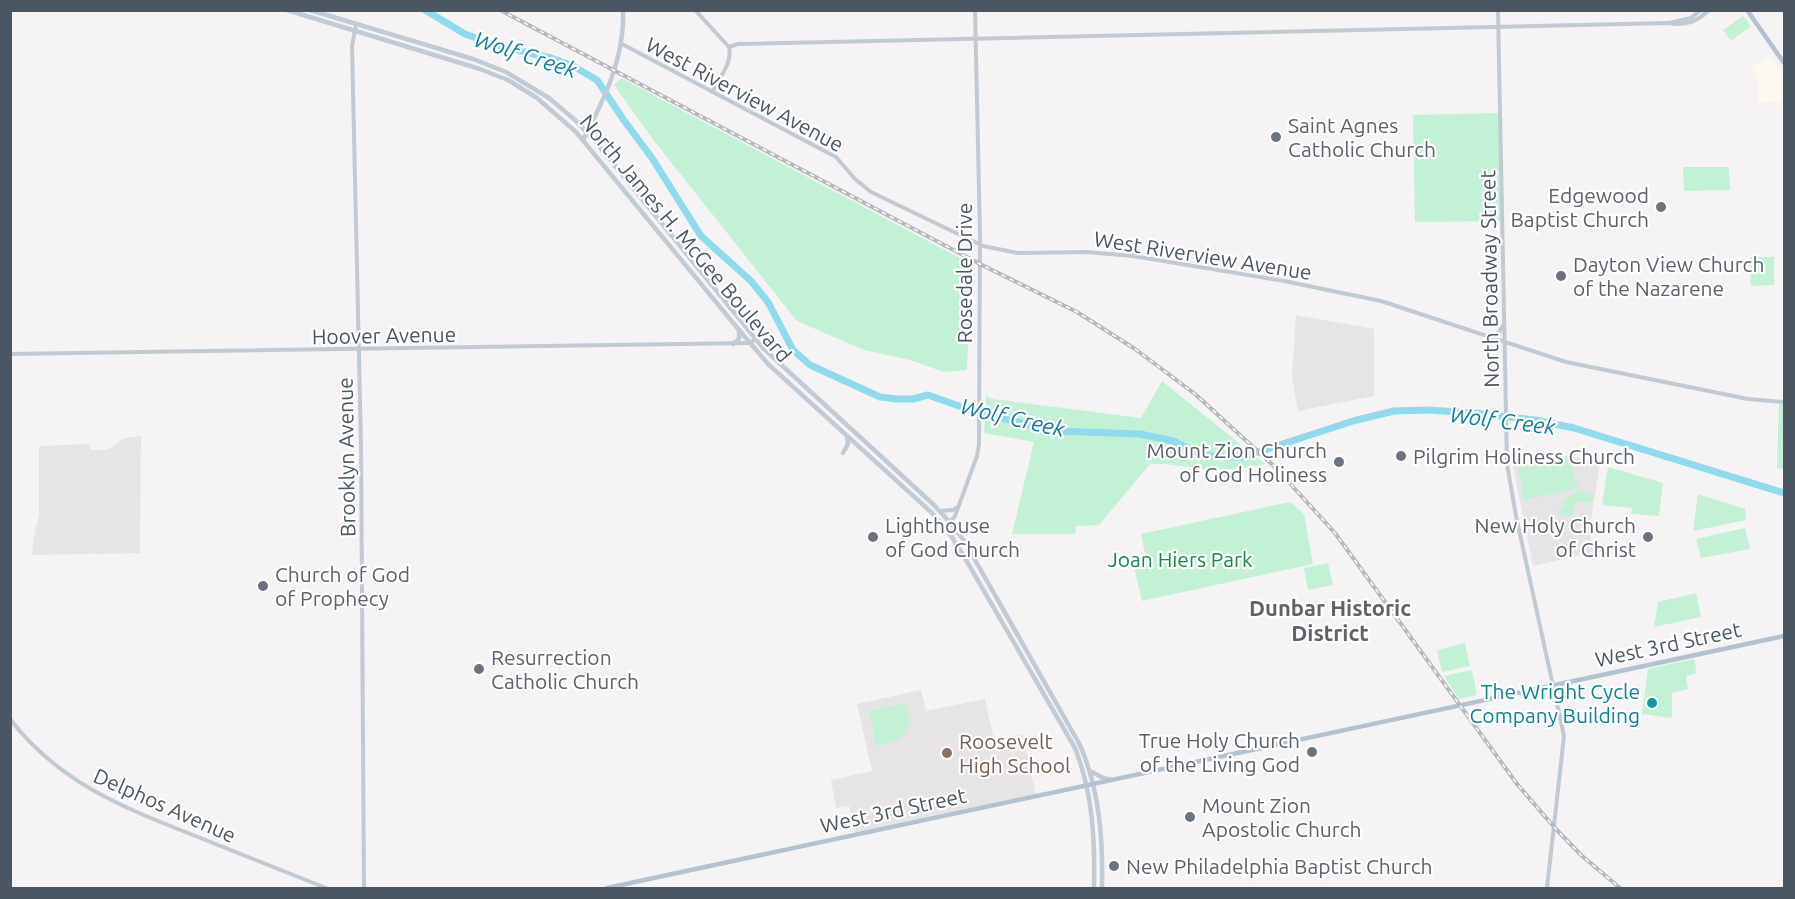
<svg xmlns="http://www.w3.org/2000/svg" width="1795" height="899" viewBox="0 0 1795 899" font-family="Ubuntu,sans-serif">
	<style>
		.commercial { fill: #fdf9ef }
		.education { fill: #e6e4e5 }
		.green { fill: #c3f1d5 }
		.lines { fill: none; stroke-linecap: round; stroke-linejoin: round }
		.river { stroke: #90daee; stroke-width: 7 }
		.tertiary { stroke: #c1cad2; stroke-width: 4 }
		.secondary { stroke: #c1cbd6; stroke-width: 4.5 }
		.primary { stroke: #b3c2d1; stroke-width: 4.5 }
		.rail-casing { stroke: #b5b8bd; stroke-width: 4 }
		.rail { stroke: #fff; stroke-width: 1.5; stroke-dasharray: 4.5; stroke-linecap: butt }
		.worship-dot { fill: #6b7280; stroke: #fff; stroke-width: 2 }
		.culture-dot { fill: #0f9aa8; stroke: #fff; stroke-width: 2 }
		.education-dot { fill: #8d6e63; stroke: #fff; stroke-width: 2 }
		.labels { text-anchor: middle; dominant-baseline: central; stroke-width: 4.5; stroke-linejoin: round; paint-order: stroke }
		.street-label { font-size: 21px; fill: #4a5661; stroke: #fff }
		.worship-label { font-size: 21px; fill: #5b616d; stroke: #fff; text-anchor: start }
		.park-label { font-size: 21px; fill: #17864f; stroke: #fff }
		.culture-label { font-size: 21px; fill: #0d838f; stroke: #fff; text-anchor: end }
		.education-label { font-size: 21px; fill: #785e54; stroke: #fff; text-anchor: start }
		.water-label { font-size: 22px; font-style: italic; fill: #0c7c9b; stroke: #fff }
		.neighbourhood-label { font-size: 22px; font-weight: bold; fill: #5f6368; stroke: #fff }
	</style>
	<rect width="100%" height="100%" fill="#f5f3f3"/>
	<polygon class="commercial" points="1770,55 1784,76 1784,101 1758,102 1759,86 1752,68"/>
	<g class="education">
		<polygon points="1296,315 1374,329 1374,396 1298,411 1292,376"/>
		<polygon points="141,436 140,553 32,555 34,537 39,514 39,446 88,444 91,450 107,450 125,438"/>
		<polygon points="1568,455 1600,464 1589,530 1594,552 1533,566 1513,466"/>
		<polygon points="921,690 926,711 985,699 994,740 1023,734 1036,797 856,835 849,806 836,808 831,780 872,771 857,704"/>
	</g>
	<g class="green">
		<polygon points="1743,16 1751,26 1731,41 1723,30"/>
		<polygon points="621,78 971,264 967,370 944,372 910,360 864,350 797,321 655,142 614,85"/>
		<polygon points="1501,113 1502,221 1415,222 1413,115"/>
		<polygon points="1683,167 1729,167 1730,190 1684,191"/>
		<polygon points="1750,257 1774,257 1774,285 1751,286"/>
		<path d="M1162,381L1265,464C1244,469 1224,470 1203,469C1185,467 1168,463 1150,464L1099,525L1076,526L1075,534H1012L1034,442L984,433L986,395L992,399L1141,418Z"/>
		<polygon points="1779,402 1784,402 1784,470 1777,468"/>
		<polygon points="1569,457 1578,488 1524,500 1518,467"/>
		<polygon points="1608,467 1663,483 1659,516 1631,514 1632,508 1602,505"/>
		<polygon points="1576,491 1594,494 1591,503 1580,501 1576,503 1572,515 1561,515 1558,509 1564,506 1563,500 1570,497"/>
		<polygon points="1698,494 1745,509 1746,520 1693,531"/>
		<polygon points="1290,502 1304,514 1313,564 1142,601 1134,567 1147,563 1141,534"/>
		<polygon points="1745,528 1750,549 1701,558 1696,539"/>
		<polygon points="1328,563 1333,585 1308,590 1304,568"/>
		<polygon points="1696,593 1701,617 1654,627 1658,602"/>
		<polygon points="1465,643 1470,666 1442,672 1437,650"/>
		<polygon points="1694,659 1697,673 1686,676 1688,689 1672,693 1672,718 1642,714 1648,669"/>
		<polygon points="1472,670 1477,695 1459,699 1444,676"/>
		<path d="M906,703C915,733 904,740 876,746L869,711Z"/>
	</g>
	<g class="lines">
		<polyline class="river" points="425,10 465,34 495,45 551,58 573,66 597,80 623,119 652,158 701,236 751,281 768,302 793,350 810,365 880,397 897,399 913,399 928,395 973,411 1055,431 1140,434 1173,441 1202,455 1222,457 1243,457 1353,421 1394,411 1427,410 1474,413 1535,420 1574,428 1784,493"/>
		<g class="tertiary">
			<path d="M695,10L729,47C733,62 719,79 712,92"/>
			<polyline points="1498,10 1507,464 1516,516 1564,736 1547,888"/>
			<polyline points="1669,23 1691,18 1701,10"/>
			<polyline points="356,25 352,46 361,445 364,888"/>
			<polyline points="622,44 836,157 855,179 871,192 983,246 1018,253 1086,252 1133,256 1284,281 1381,301 1566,362 1748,399 1784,402"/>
			<path d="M729,47L738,44L1668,23C1685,26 1697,22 1709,10"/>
			<polyline points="1489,336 1498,334 1503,326"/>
			<polyline points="10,354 750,343 756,339"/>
			<polyline points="940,511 953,510 958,507"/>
			<polyline points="945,528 955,516 977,456 979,444 980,235 975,10"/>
			<path d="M10,719C60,784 125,808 198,837C240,854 283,871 326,888"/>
		</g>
		<g class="secondary">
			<path d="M287,10L480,69L508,80L537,98L576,132L739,330L768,364L931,512L948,531L962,553L1075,748C1093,794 1095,840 1094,888"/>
			<path d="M310,10L473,59L506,72L549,98L575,120L594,140L763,348L934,505L955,528L966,544L1080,745C1100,792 1103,839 1102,888"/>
			<path d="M583,140C604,100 625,57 623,10"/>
			<polyline points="733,344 739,339 739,330"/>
			<polyline points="843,453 848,444 847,437"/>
			<polyline points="1092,772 1103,778 1112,780"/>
		</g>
		<g class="primary">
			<polyline points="1747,10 1784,63"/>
			<polyline points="607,888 1784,636"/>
		</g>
		<defs>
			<polyline id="rail" points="500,10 980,264 1077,312 1135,349 1195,394 1274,466 1335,533 1517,784 1555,828 1581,855 1620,888"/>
		</defs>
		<use href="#rail" class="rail-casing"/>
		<use href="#rail" class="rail"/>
	</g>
	<g class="worship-dot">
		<circle cx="1276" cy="137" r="6"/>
		<circle cx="1661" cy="207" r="6"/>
		<circle cx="1561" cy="276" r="6"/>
		<circle cx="1401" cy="456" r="6"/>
		<circle cx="1339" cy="462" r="6"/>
		<circle cx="873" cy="537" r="6"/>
		<circle cx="1648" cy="537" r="6"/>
		<circle cx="263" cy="586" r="6"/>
		<circle cx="479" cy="669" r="6"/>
		<circle cx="1312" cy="752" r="6"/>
		<circle cx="1190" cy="817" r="6"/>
		<circle cx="1114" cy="866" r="6"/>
	</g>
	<circle class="culture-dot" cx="1652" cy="703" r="6"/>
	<circle class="education-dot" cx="947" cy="753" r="6"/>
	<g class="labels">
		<g class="street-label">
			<text transform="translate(745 94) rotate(28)">West Riverview Avenue</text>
			<text transform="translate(686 238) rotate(50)">North James H. McGee Boulevard</text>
			<text transform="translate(1203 255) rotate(9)">West Riverview Avenue</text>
			<text transform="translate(964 273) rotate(-90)">Rosedale Drive</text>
			<text transform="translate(1489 279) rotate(-91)">North Broadway Street</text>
			<text transform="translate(384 335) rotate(-1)">Hoover Avenue</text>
			<text transform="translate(346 457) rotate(-91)">Brooklyn Avenue</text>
			<text transform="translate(1668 644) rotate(-12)">West 3rd Street</text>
			<text transform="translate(165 805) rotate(24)">Delphos Avenue</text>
			<text transform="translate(893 810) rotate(-12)">West 3rd Street</text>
		</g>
		<g class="worship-label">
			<text x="1288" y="125">Saint Agnes<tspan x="1288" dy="24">Catholic Church</tspan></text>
			<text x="1649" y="195" text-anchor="end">Edgewood<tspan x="1649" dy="24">Baptist Church</tspan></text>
			<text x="1573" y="264">Dayton View Church<tspan x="1573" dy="24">of the Nazarene</tspan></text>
			<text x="1327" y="450" text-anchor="end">Mount Zion Church<tspan x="1327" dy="24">of God Holiness</tspan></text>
			<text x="1413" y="456">Pilgrim Holiness Church</text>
			<text x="885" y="525">Lighthouse<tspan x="885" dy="24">of God Church</tspan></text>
			<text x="1636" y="525" text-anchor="end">New Holy Church<tspan x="1636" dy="24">of Christ</tspan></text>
			<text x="275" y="574">Church of God<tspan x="275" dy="24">of Prophecy</tspan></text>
			<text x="491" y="657">Resurrection<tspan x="491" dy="24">Catholic Church</tspan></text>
			<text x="1300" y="740" text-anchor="end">True Holy Church<tspan x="1300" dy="24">of the Living God</tspan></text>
			<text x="1202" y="805">Mount Zion<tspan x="1202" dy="24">Apostolic Church</tspan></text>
			<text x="1126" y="866">New Philadelphia Baptist Church</text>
		</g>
		<g class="park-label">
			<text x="1180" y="559">Joan Hiers Park</text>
		</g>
		<g class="culture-label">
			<text x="1640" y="691">The Wright Cycle<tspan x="1640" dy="24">Company Building</tspan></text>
		</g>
		<g class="education-label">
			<text x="959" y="741">Roosevelt<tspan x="959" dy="24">High School</tspan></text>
		</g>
		<g class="water-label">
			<text transform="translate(526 54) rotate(18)">Wolf Creek</text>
			<text transform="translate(1013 417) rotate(13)">Wolf Creek</text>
			<text transform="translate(1503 420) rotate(7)">Wolf Creek</text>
		</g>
		<g class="neighbourhood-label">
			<text x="1330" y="607">Dunbar Historic<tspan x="1330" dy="25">District</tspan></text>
		</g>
	</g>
	<rect width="1795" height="899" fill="none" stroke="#4a5661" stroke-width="24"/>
</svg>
